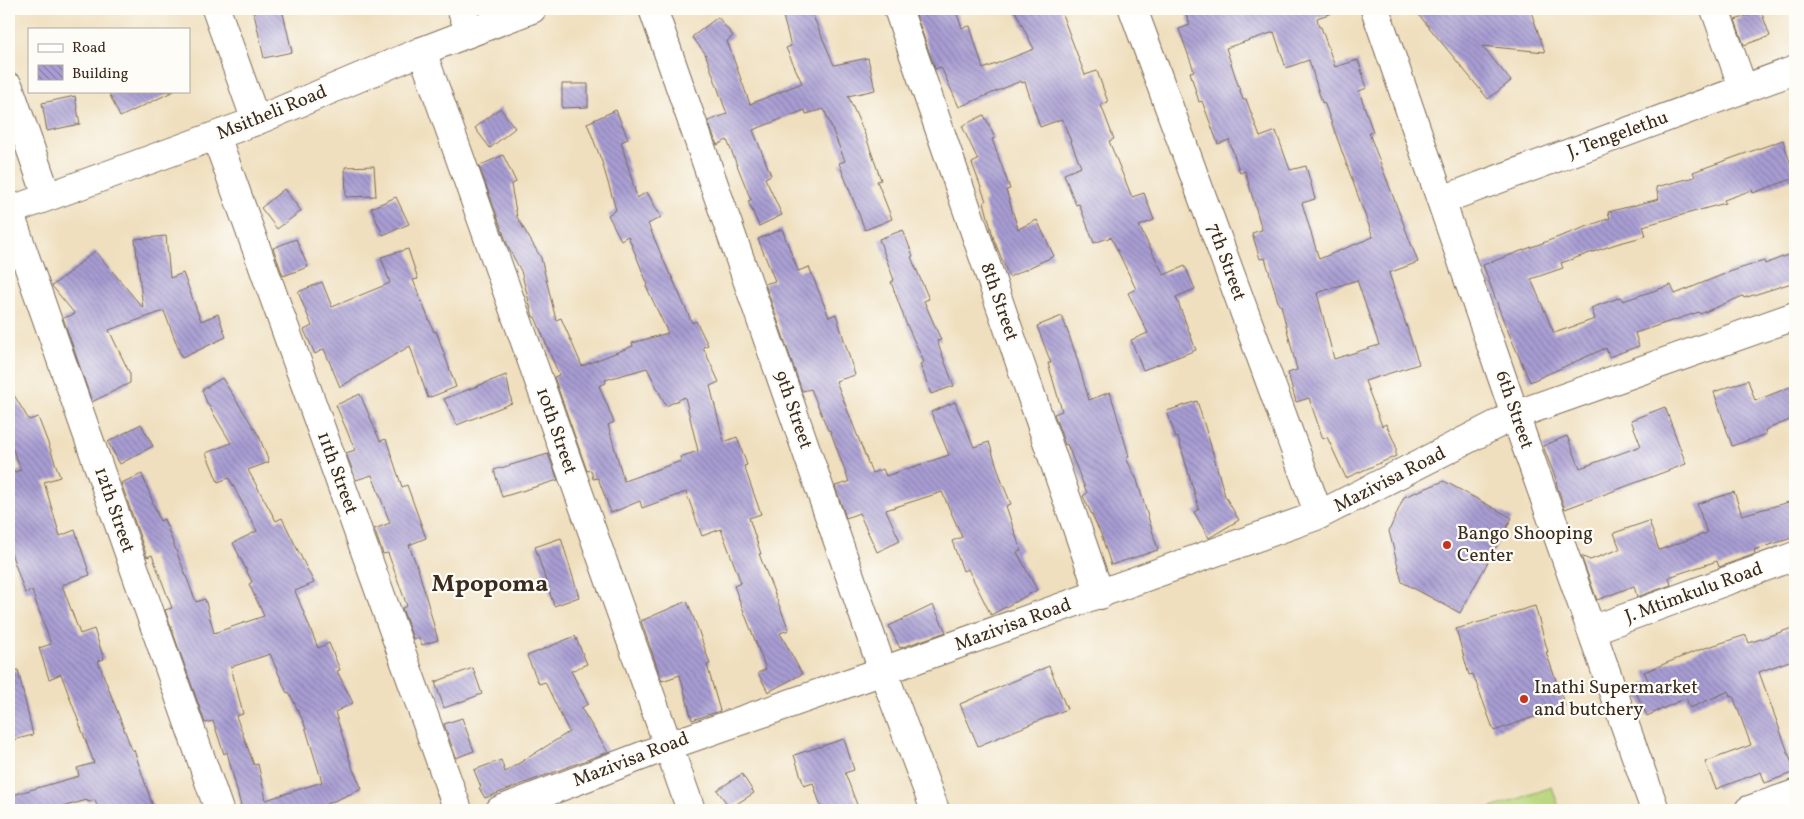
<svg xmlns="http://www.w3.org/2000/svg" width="1804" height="819" viewBox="0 0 1804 819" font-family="Vollkorn,serif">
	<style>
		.green { fill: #b7d57c; stroke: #79804d }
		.building { fill: url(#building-back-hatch); fill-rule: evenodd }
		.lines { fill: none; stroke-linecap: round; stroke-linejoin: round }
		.minor-casing { stroke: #7a6956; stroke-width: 30 }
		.minor { stroke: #fff; stroke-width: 28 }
		.poi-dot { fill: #c8321e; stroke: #fdfcf7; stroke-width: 2 }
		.labels { text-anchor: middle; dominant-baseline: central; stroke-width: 4.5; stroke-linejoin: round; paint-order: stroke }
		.street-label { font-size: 19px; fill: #3b2a1e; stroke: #fdfcf7 }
		.poi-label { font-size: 19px; fill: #3b2a1e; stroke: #fdfcf7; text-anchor: start }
		.district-label { font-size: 24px; font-weight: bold; fill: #3b2a1e; stroke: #fdfcf7 }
	</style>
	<defs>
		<pattern id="building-back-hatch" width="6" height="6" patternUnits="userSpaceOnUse" patternTransform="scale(1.25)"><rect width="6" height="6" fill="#a89dd3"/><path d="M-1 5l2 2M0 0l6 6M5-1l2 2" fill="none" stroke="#8a80ab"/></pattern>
	</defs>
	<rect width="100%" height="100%" fill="#fdfcf7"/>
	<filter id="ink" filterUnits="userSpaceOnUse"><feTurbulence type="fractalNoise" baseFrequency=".02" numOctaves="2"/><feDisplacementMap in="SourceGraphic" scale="10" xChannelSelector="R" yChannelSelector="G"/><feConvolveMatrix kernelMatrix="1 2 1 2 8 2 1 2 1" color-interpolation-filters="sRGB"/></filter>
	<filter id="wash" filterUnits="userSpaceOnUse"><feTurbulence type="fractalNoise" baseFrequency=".0096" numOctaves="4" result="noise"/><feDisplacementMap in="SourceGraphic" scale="20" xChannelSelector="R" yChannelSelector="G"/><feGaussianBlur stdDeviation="1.12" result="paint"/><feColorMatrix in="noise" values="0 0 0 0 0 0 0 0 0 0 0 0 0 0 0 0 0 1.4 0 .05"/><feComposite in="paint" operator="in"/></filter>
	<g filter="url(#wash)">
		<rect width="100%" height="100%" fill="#efdfbe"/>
		<polygon class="green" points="1552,787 1560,810 1486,810"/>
		<g id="blocks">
			<g class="building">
				<polygon points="253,9 282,9 292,52 264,58"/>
				<polygon points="781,9 810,9 834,65 868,58 875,90 848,96 866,137 881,180 877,181 892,219 865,230 839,163 845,161 824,109 806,114 805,110 753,130 771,175 765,178 782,215 759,226 748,201 751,200 727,140 717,145 708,121 727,114 705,53 692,37 718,17 733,36 727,41 750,104 802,83 786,48 791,46"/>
				<polygon points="914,9 955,9 962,28 970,26 983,69 1034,49 1014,9 1060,9 1085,75 1097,71 1108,102 1101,105 1114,139 1109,141 1132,197 1144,193 1154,220 1139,226 1164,275 1185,266 1195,289 1176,297 1196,350 1143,370 1131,340 1148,333 1128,293 1136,289 1111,237 1094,243 1079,204 1076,205 1064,174 1081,167 1062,119 1040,127 1025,82 1022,83 1021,81 959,107 941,67 935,69"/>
				<path d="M1184,9H1331L1332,13L1317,18L1319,27H1321L1335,67L1358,60L1367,88L1359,91L1373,132L1369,133L1418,262L1389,273L1419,364L1365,381L1382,426L1386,424L1396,446V456L1346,478L1327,437L1323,439L1309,398L1296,402L1288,373L1297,370L1281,305H1279L1265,258L1260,259L1252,233L1262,230L1245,171L1240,173L1229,140L1218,144L1202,101L1199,102L1190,72L1194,71L1179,29L1190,25ZM1274,32L1286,68L1309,60L1322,103L1324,102L1373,237L1319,259L1302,203L1315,199L1306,166L1290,170L1276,131L1260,137L1246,99L1243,100L1226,48ZM1357,280L1379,345L1334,359L1317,293Z"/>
				<polygon points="1414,9 1530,9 1545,52 1482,46 1511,81 1488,99"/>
				<polygon points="1761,11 1770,36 1744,45 1735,20"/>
				<polygon points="562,84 588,84 588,107 562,108"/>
				<polygon points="108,91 174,91 120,117"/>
				<polygon points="75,96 80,124 47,131 42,103"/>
				<polygon points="500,108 515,128 490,148 475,128"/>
				<path d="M616,110L628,139L621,142L637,198L647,192L661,217L648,224L670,275H671L692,323L696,321L708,345L703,347L719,382L710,386L724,442L737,437L747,465L744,466L761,514L749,518L761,554H759L789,630L780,633L802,674L768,692L758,673L766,669L734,586L741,583L721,529L702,536L686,492L642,508L640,501L611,513L598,478L593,479L591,470L587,471L554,377L559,375L535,317H533L521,271L509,249L479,166L503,155L516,182L511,185L517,217L541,258L556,320L561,318L582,366L633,346L632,343L668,333L646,286L648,285L628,236L621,240L608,215L616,210L602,162L587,123ZM647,368L666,406L685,397L698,451L680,457L681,461L624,481L608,425L614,422L599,386L606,383L605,380Z"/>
				<polygon points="984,115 995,138 992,139 1010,189 1006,190 1018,229 1037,220 1054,256 1009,277 994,240 984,202 986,201 972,163 978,160 962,126"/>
				<polygon points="1783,140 1795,178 1753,193 1752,190 1724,200 1725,203 1643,226 1646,236 1616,244 1561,263 1563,268 1531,279 1554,333 1595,319 1591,308 1621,297 1623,301 1671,285 1675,294 1732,271 1764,261 1765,264 1795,252 1795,282 1744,298 1743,296 1700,314 1699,312 1635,333 1639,346 1609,357 1606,348 1530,382 1504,322 1483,265 1610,218 1608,212 1659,199 1656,187 1695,177 1693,172"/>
				<polygon points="374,166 376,196 346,197 345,167"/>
				<polygon points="284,189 301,211 277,229 261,208"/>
				<polygon points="396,197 409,224 383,235 371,208"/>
				<polygon points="782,229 798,271 809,267 829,317 836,314 855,375 836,381 872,473 883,469 886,476 949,455 931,412 955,402 974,447 989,442 1002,482 1011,504 1006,506 1021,551 1017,552 1037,590 991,615 968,569 963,571 952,541 962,537 942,492 886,510 900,541 877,552 859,513 846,518 835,486 849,482 830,430 828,430 811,389 802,391 765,284 775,281 758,239"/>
				<polygon points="903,230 913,256 911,257 929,299 924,301 941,340 937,341 954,386 931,394 920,364 924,362 906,323 891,282 894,280 879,239"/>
				<polygon points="166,236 170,278 183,273 201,321 218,314 226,337 182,358 164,311 109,330 130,374 130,383 92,402 63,318 75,314 52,286 95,251 143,308 135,239"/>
				<polygon points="296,239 308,267 283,276 273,248"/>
				<polygon points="408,249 418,279 413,280 434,332 436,331 456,387 428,398 410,346 340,387 324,349 315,354 304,330 312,326 298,292 322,282 332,307 390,283 381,257"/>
				<polygon points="1062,316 1075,352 1089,400 1110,392 1129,456 1126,458 1137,480 1158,550 1111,565 1101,534 1083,496 1087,493 1067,444 1065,445 1054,414 1062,411 1048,363 1051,363 1037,326"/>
				<polygon points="506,375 512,403 457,425 444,399"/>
				<path d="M222,378L259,436L269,462L248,470L276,521L282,518L314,583L295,591L318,648L329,643L340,670L337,671L353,703L335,712L352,767L362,789L313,810H242L227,752L224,754L213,721L205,723L165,610L172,608L152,555L147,557L121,483L142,474L160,521L164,519L196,602L205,599L214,633L264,616L249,584L252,582L233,543L257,531L229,478L218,482L206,453L231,443L207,403L202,390ZM270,654L287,693L289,692L304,723L322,782L266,800L258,764L254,765L236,716L243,714L231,667Z"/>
				<polygon points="1748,380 1755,401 1795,385 1795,418 1765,430 1766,434 1732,446 1714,392"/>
				<polygon points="9,387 29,420 38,417 51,451 60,477 44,482 60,536 75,530 90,575 62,585 80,634 94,629 104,659 98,661 132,750 134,750 154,810 98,810 95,800 88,802 87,800 51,810 9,810 9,796 79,776 77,768 94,763 61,674 49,679 39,648 51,644 32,591 25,593 9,547 9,474 21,470 9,440"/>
				<polygon points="360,394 380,441 386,439 402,487 407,485 426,538 409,545 419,572 438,640 422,645 419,638 413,639 402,608 407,606 388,553 383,554 374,529 390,523 372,475 356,480 346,453 355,450 336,405"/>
				<polygon points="1197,401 1210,443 1225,496 1239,520 1209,538 1194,512 1199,509 1178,437 1176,438 1167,411"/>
				<polygon points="1665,407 1686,464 1565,509 1556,483 1557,482 1543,446 1567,436 1580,468 1641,446 1631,420"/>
				<polygon points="141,424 153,446 120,464 108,442"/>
				<polygon points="548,454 558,480 502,497 494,470"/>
				<polygon points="1444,481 1512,518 1460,613 1402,582 1389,531 1404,497"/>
				<polygon points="1734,492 1742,515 1789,502 1795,524 1795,537 1754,550 1755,554 1719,567 1717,561 1669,577 1671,585 1637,597 1634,586 1597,600 1581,556 1590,560 1620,549 1614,533 1649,521 1659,550 1707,533 1697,504"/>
				<polygon points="561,538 579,597 554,606 535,547"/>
				<polygon points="687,601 698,629 710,664 707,665 720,711 692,720 680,675 662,681 641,621"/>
				<polygon points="933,605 946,632 900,648 889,626"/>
				<polygon points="1535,606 1548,652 1546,652 1565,706 1494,731 1473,674 1469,675 1456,629"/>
				<polygon points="1795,627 1795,659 1759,672 1795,772 1765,783 1761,772 1716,789 1705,762 1751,745 1733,696 1730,697 1729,691 1690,708 1686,698 1647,716 1634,688 1649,682 1644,672 1699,650 1746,635 1749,643"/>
				<polygon points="575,636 587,664 571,671 588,704 581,708 608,752 485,798 479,788 481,787 474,770 501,760 505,772 569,732 545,682 539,684 527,656"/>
				<polygon points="1049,666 1067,709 978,746 960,704"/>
				<polygon points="473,668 482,694 444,708 435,682"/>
				<polygon points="18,670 33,735 9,741 9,671"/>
				<polygon points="462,718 474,751 456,758 444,724"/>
				<polygon points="844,739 854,770 845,773 859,810 822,810 813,783 804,786 794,755"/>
				<polygon points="742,774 754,793 730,808 717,790"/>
			</g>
		</g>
	</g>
	<g filter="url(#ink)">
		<use href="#blocks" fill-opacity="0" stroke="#7a6956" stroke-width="1"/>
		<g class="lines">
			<defs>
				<g id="minor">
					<polyline points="216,9 256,121"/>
					<polyline points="461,9 470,32"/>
					<polyline points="653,9 883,671 935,810"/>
					<polyline points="898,9 1100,595"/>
					<polyline points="1133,9 1319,515"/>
					<polyline points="1375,9 1515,415 1655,810"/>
					<polyline points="1715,9 1743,88"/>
					<polyline points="422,51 691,810"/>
					<polyline points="9,87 47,196"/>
					<polyline points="216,136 458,810"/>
					<polyline points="1442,200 1795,70"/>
					<polyline points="1592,630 1795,556"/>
					<polyline points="219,810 9,211 256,121 422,51 532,9"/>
					<polyline points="500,810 668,746 883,671 1319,515 1515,415 1795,316"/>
					<polyline points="1749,810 1795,794"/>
				</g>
			</defs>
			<use href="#minor" class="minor-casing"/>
			<use href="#minor" class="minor"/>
		</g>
	</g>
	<g class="poi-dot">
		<circle cx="1447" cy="545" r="5"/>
		<circle cx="1524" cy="699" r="5"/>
	</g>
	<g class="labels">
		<g class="street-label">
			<text transform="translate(272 113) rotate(-22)">Msitheli Road</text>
			<text transform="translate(1618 135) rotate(-20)">J. Tengelethu</text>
			<text transform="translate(1226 262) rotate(70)">7th Street</text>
			<text transform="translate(999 302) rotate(71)">8th Street</text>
			<text transform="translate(793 410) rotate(71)">9th Street</text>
			<text transform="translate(1514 410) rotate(71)">6th Street</text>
			<text transform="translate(556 431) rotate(71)">10th Street</text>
			<text transform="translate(337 473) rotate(70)">11th Street</text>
			<text transform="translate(1390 480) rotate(-27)">Mazivisa Road</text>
			<text transform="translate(114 510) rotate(71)">12th Street</text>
			<text transform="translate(1694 593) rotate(-20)">J. Mtimkulu Road</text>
			<text transform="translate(1013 625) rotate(-20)">Mazivisa Road</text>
			<text transform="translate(631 760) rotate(-21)">Mazivisa Road</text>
		</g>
		<g class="poi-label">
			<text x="1457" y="534">Bango Shooping<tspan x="1457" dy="22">Center</tspan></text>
			<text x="1534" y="688">Inathi Supermarket<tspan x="1534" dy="22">and butchery</tspan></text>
		</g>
		<g class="district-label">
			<text x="490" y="585">Mpopoma</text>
		</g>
	</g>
	<rect width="1804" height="819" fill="none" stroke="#fdfcf7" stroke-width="30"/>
	<rect x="28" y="28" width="162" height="65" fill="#fdfcf7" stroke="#afa8a0"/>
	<rect x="38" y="44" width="25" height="8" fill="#ffffff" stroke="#afa8a0"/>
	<text x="72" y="52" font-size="15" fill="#3b2a1e">Road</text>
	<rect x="38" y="65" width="25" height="15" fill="url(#building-back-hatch)" stroke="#afa8a0"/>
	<text x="72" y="78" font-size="15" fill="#3b2a1e">Building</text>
</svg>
